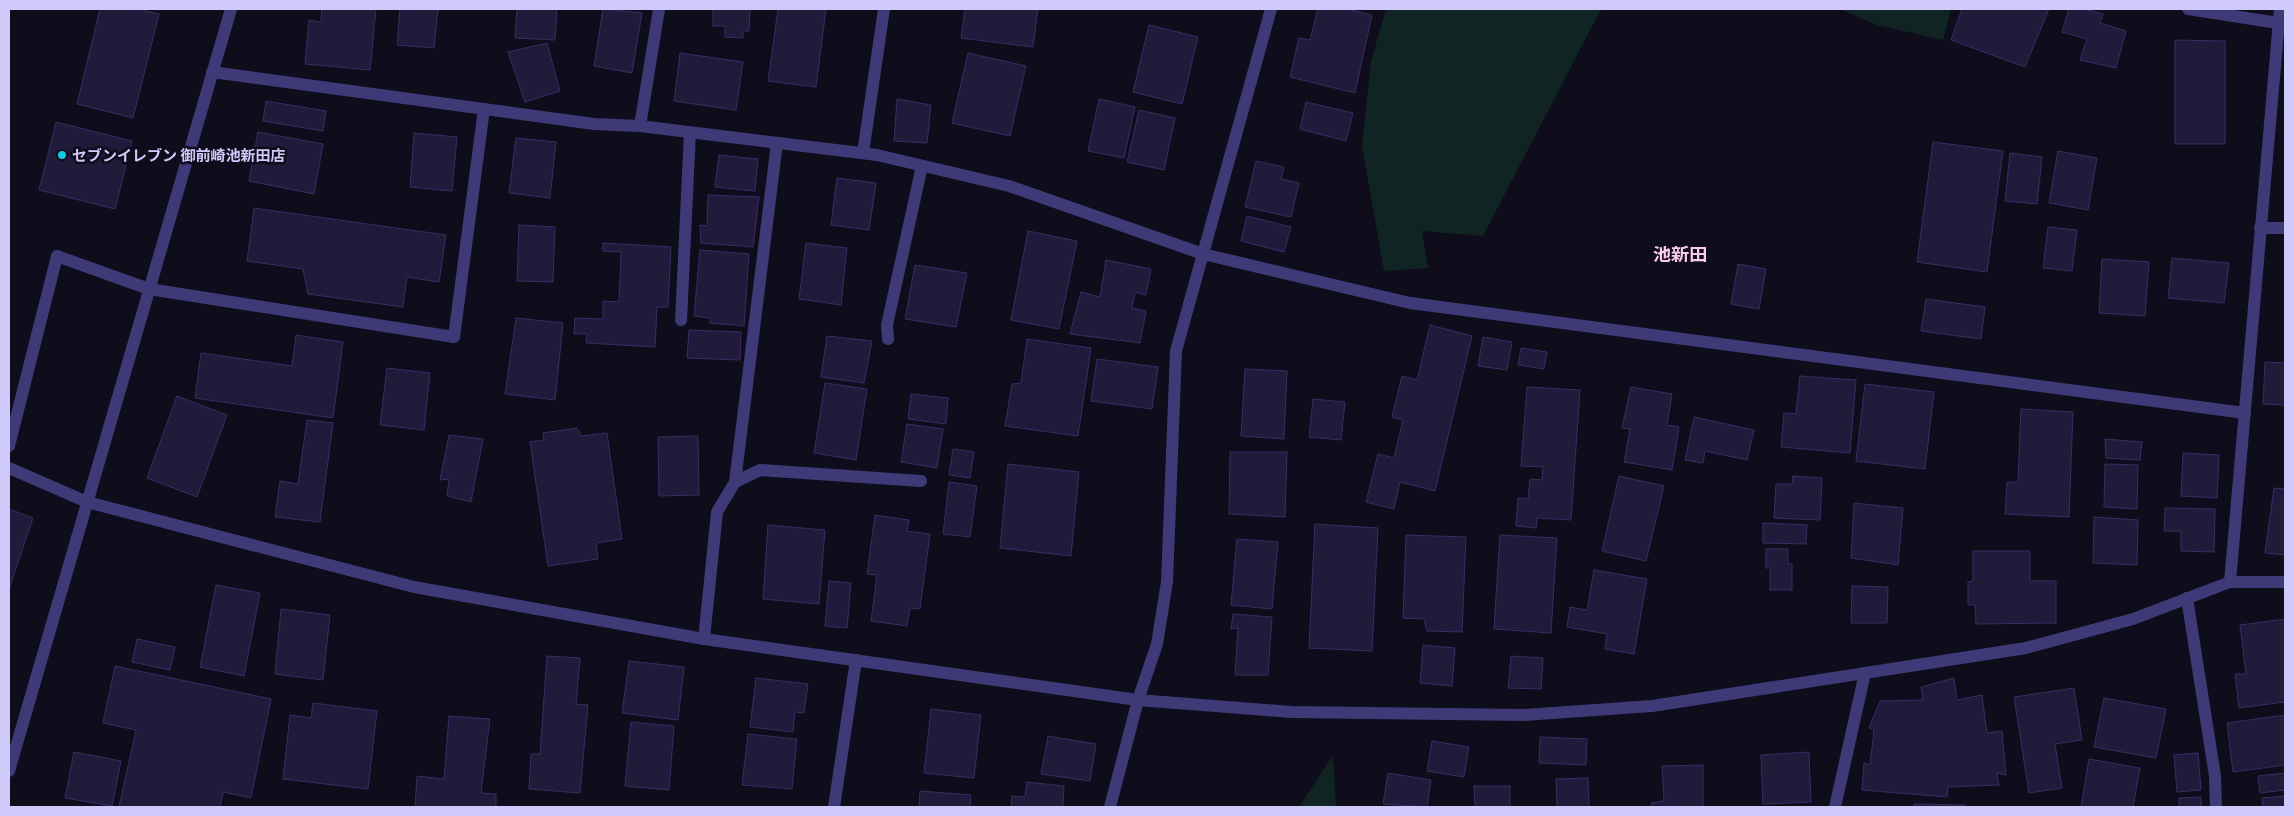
<svg xmlns="http://www.w3.org/2000/svg" width="2294" height="816" viewBox="0 0 2294 816" font-family="'Archivo Narrow','Noto Sans JP',sans-serif">
	<style>
		.green { fill: #102424 }
		.building { fill: #211a3a; stroke: #392d65 }
		.lines { fill: none; stroke-linecap: round; stroke-linejoin: round }
		.service { stroke: #3d3a77; stroke-width: 12 }
		.minor { stroke: #3d3a77; stroke-width: 12 }
		.tertiary { stroke: #3d3a77; stroke-width: 12 }
		.poi-dot { fill: #10c9e1; stroke: #0f0c1b; stroke-width: 2 }
		.labels { text-anchor: middle; dominant-baseline: central; stroke-width: 5; stroke-linejoin: round; paint-order: stroke }
		.poi-label { font-size: 15px; font-weight: bold; fill: #d0cafb; stroke: #0f0c1b; text-anchor: start }
		.quarter-label { font-size: 18px; font-weight: bold; fill: #fbcce9; stroke: #0f0c1b }
	</style>
	<rect width="100%" height="100%" fill="#0f0c1b"/>
	<g class="green">
		<polygon points="1386,9 1601,9 1483,236 1422,231 1428,268 1384,271 1362,146 1371,61"/>
		<polygon points="1840,9 1951,9 1943,40 1877,25"/>
		<polygon points="1333,755 1336,807 1299,807"/>
	</g>
	<g class="building">
		<polygon points="100,9 138,9 159,14 133,118 77,104"/>
		<polygon points="322,9 376,9 370,70 305,64 309,20 321,22"/>
		<polygon points="400,9 438,9 434,48 397,45"/>
		<polygon points="517,9 557,9 555,40 515,38"/>
		<polygon points="603,9 642,13 632,73 594,66"/>
		<polygon points="713,9 750,9 749,31 743,31 743,38 725,37 725,26 713,26"/>
		<polygon points="778,9 826,9 816,87 768,81"/>
		<polygon points="965,9 1038,9 1033,47 961,38"/>
		<polygon points="1318,9 1347,9 1372,15 1355,93 1290,77 1299,38 1310,40"/>
		<polygon points="1962,9 2049,9 2025,67 1951,40"/>
		<polygon points="2069,9 2084,9 2103,14 2100,23 2126,31 2116,68 2080,60 2087,39 2062,32"/>
		<polygon points="1149,25 1198,37 1182,104 1133,92"/>
		<polygon points="2175,40 2225,41 2225,144 2175,144"/>
		<polygon points="547,43 560,91 525,102 508,52"/>
		<polygon points="680,53 743,62 736,110 674,101"/>
		<polygon points="968,53 1026,66 1010,136 952,123"/>
		<polygon points="897,99 931,105 927,143 894,141"/>
		<polygon points="1099,99 1135,107 1124,158 1088,151"/>
		<polygon points="266,101 326,111 323,131 263,121"/>
		<polygon points="1306,102 1353,113 1346,141 1300,129"/>
		<polygon points="1139,110 1175,118 1164,170 1127,162"/>
		<polygon points="56,122 132,141 115,209 39,190"/>
		<polygon points="258,132 323,144 314,194 249,181"/>
		<polygon points="414,133 457,137 452,191 410,187"/>
		<polygon points="516,138 556,142 550,198 509,193"/>
		<polygon points="1933,142 2003,151 1987,272 1917,262"/>
		<polygon points="2058,151 2097,158 2088,210 2049,203"/>
		<polygon points="2010,153 2042,157 2037,204 2005,201"/>
		<polygon points="719,155 758,159 755,191 715,187"/>
		<polygon points="1256,161 1284,167 1281,179 1299,183 1291,217 1245,207"/>
		<polygon points="837,178 876,183 869,230 831,225"/>
		<polygon points="708,195 759,197 753,247 701,243 700,225 707,226"/>
		<polygon points="254,208 446,235 439,282 407,277 403,307 308,294 303,269 247,261"/>
		<polygon points="1247,216 1291,227 1284,252 1241,241"/>
		<polygon points="519,225 555,227 553,282 517,281"/>
		<polygon points="2048,227 2077,230 2072,271 2043,268"/>
		<polygon points="1028,231 1077,241 1059,329 1011,320"/>
		<polygon points="603,243 671,247 668,307 657,307 655,347 586,343 587,334 574,334 575,318 603,319 603,301 619,302 621,252 603,251"/>
		<polygon points="806,243 847,248 841,305 799,299"/>
		<polygon points="700,250 749,254 744,326 710,323 710,318 694,316"/>
		<polygon points="2172,258 2229,263 2224,303 2168,298"/>
		<polygon points="2102,259 2149,262 2145,316 2099,313"/>
		<polygon points="1106,260 1151,269 1146,295 1135,292 1132,308 1146,311 1140,343 1070,334 1081,292 1100,297"/>
		<polygon points="1738,264 1766,269 1759,309 1731,304"/>
		<polygon points="915,265 967,273 956,327 905,319"/>
		<polygon points="1926,299 1985,307 1981,339 1921,331"/>
		<polygon points="516,318 563,323 555,400 505,394"/>
		<polygon points="1430,325 1472,336 1435,491 1400,482 1394,509 1366,502 1378,454 1394,458 1403,420 1392,417 1402,376 1417,380"/>
		<polygon points="689,330 741,332 740,360 687,358"/>
		<polygon points="296,335 343,342 333,418 195,398 201,353 292,366"/>
		<polygon points="827,336 872,341 864,383 821,377"/>
		<polygon points="1483,337 1512,342 1507,370 1478,366"/>
		<polygon points="1027,339 1091,348 1078,436 1005,426 1012,384 1021,383"/>
		<polygon points="1521,348 1547,352 1544,369 1518,365"/>
		<polygon points="1097,359 1158,367 1152,409 1091,401"/>
		<polygon points="2265,362 2285,363 2285,405 2263,404"/>
		<polygon points="387,368 430,373 424,430 380,425"/>
		<polygon points="1245,369 1287,371 1284,439 1241,436"/>
		<polygon points="1800,376 1856,380 1850,453 1781,447 1784,413 1796,414"/>
		<polygon points="825,383 867,389 856,460 814,453"/>
		<polygon points="1865,384 1934,392 1925,469 1856,461"/>
		<polygon points="1527,387 1580,390 1571,520 1537,518 1536,528 1516,526 1518,498 1528,499 1530,479 1542,480 1543,467 1521,466"/>
		<polygon points="1631,387 1672,394 1667,425 1679,427 1672,470 1624,462 1630,429 1622,428"/>
		<polygon points="911,394 948,398 946,424 908,419"/>
		<polygon points="177,396 227,415 197,497 147,478"/>
		<polygon points="1313,399 1345,402 1341,440 1309,437"/>
		<polygon points="2021,409 2073,412 2069,517 2005,514 2007,482 2018,482"/>
		<polygon points="1694,417 1754,430 1747,460 1705,451 1703,463 1685,460"/>
		<polygon points="307,420 333,423 320,522 275,517 280,481 298,484"/>
		<polygon points="907,424 943,429 937,468 901,462"/>
		<polygon points="577,428 581,436 607,433 622,539 596,543 598,559 548,566 530,442 544,440 543,433"/>
		<polygon points="449,435 483,439 471,502 447,496 449,479 440,480"/>
		<polygon points="698,436 699,495 659,496 658,437"/>
		<polygon points="2105,439 2142,442 2140,460 2106,458"/>
		<polygon points="953,449 974,452 970,478 949,475"/>
		<polygon points="1230,452 1287,452 1285,517 1229,514"/>
		<polygon points="2183,453 2219,455 2217,498 2181,496"/>
		<polygon points="1008,464 1079,472 1071,556 1000,548"/>
		<polygon points="2105,464 2138,465 2137,509 2104,507"/>
		<polygon points="1619,476 1664,486 1646,561 1602,551"/>
		<polygon points="1793,476 1822,478 1820,520 1774,518 1776,484 1792,484"/>
		<polygon points="949,482 977,486 970,537 943,534"/>
		<polygon points="2274,488 2285,489 2285,555 2265,553"/>
		<polygon points="1854,503 1903,508 1898,565 1851,558"/>
		<polygon points="2165,508 2215,509 2214,552 2181,551 2181,531 2164,531"/>
		<polygon points="9,509 33,518 9,589"/>
		<polygon points="875,515 909,520 907,531 930,534 920,609 910,608 907,626 871,621 877,575 867,574"/>
		<polygon points="2094,517 2138,520 2137,565 2093,563"/>
		<polygon points="1763,523 1807,525 1806,544 1763,543"/>
		<polygon points="1315,524 1378,528 1372,651 1309,648"/>
		<polygon points="768,525 825,530 819,604 763,599"/>
		<polygon points="1406,535 1466,537 1462,632 1427,631 1424,619 1403,618"/>
		<polygon points="1500,535 1557,538 1551,633 1494,629"/>
		<polygon points="1237,539 1278,542 1272,609 1231,605"/>
		<polygon points="1766,549 1788,549 1788,564 1792,564 1792,590 1770,590 1770,568 1766,568"/>
		<polygon points="1973,551 2030,551 2030,581 2056,581 2056,623 1976,624 1975,605 1968,605 1968,582 1973,581"/>
		<polygon points="1594,570 1647,579 1634,654 1605,649 1607,634 1567,627 1570,607 1587,610"/>
		<polygon points="829,581 851,583 847,628 825,626"/>
		<polygon points="216,585 260,593 244,676 200,667"/>
		<polygon points="1852,586 1888,587 1887,623 1851,623"/>
		<polygon points="281,609 330,615 323,680 275,674"/>
		<polygon points="1233,614 1272,617 1268,675 1235,675 1238,628 1231,629"/>
		<polygon points="2285,619 2285,702 2239,708 2235,674 2246,674 2240,625"/>
		<polygon points="137,639 175,647 170,670 132,662"/>
		<polygon points="1423,645 1455,648 1452,686 1420,683"/>
		<polygon points="547,656 580,658 576,704 588,705 580,793 529,789 531,754 540,754"/>
		<polygon points="1511,656 1543,658 1541,689 1508,688"/>
		<polygon points="629,661 684,667 678,720 622,713"/>
		<polygon points="115,666 271,699 251,798 223,792 220,807 119,807 136,730 103,723"/>
		<polygon points="756,678 808,684 804,713 795,712 793,732 750,727"/>
		<polygon points="1954,678 1957,700 1982,695 1987,733 2002,731 2006,775 1997,773 1999,785 1948,787 1947,797 1862,790 1864,763 1870,765 1874,730 1869,728 1880,701 1923,700 1921,687"/>
		<polygon points="2074,688 2082,740 2055,744 2062,788 2029,793 2014,697"/>
		<polygon points="2104,698 2166,709 2156,758 2094,747"/>
		<polygon points="313,703 377,711 368,789 283,779 290,715 311,718"/>
		<polygon points="931,709 981,715 974,778 924,773"/>
		<polygon points="2285,715 2285,765 2233,772 2227,723"/>
		<polygon points="449,716 490,719 481,793 496,794 496,807 415,807 417,776 444,779"/>
		<polygon points="631,722 674,726 669,790 625,786"/>
		<polygon points="748,734 797,739 792,789 742,785"/>
		<polygon points="1048,736 1096,744 1090,781 1041,774"/>
		<polygon points="1540,737 1587,739 1586,765 1539,763"/>
		<polygon points="1432,741 1469,747 1464,777 1427,771"/>
		<polygon points="74,752 121,761 112,806 65,798"/>
		<polygon points="1809,752 1811,802 1763,804 1761,755"/>
		<polygon points="2198,753 2201,790 2177,792 2174,755"/>
		<polygon points="2089,759 2140,768 2133,807 2081,807"/>
		<polygon points="1703,765 1703,807 1652,807 1651,803 1664,801 1662,766"/>
		<polygon points="1388,773 1431,780 1427,807 1383,804"/>
		<polygon points="2285,773 2285,790 2260,793 2258,776"/>
		<polygon points="1588,778 1589,807 1541,807 1557,807 1556,779"/>
		<polygon points="1027,782 1064,786 1063,807 1011,807 1012,796 1025,797"/>
		<polygon points="1474,786 1510,786 1510,807 1475,807"/>
		<polygon points="920,791 971,795 970,807 919,807"/>
		<polygon points="2285,796 2285,807 2263,807 2262,798"/>
		<polygon points="2201,797 2201,807 2179,807 2179,798"/>
		<polygon points="1914,804 1965,805 1965,807 1914,807"/>
	</g>
	<g class="lines">
		<g class="service">
			<polyline points="2188,9 2278,23"/>
			<polyline points="640,126 659,9"/>
			<polyline points="735,482 777,143"/>
		</g>
		<g class="minor">
			<polyline points="212,72 594,124 640,126 877,155 1009,186 1203,254 1410,303 2245,413"/>
			<polyline points="863,153 884,9"/>
			<polyline points="2260,228 2285,228"/>
			<polyline points="681,320 690,132"/>
			<polyline points="888,339 887,325 922,166"/>
			<polyline points="9,446 57,256 149,289 454,337 484,109"/>
			<polyline points="9,468 87,502 414,587 704,639 1138,700 1292,712 1524,715 1652,706 2026,648 2133,619 2230,582 2285,582"/>
			<polyline points="2230,582 2280,9"/>
			<polyline points="2187,598 2215,776 2216,807"/>
			<polyline points="704,639 717,512 735,482 760,470 921,481"/>
			<polyline points="834,807 856,660"/>
			<polyline points="1110,807 1138,700 1157,644 1167,582 1176,351 1271,9"/>
			<polyline points="1835,807 1865,673"/>
		</g>
		<polyline class="tertiary" points="9,771 231,9"/>
	</g>
	<circle class="poi-dot" cx="62" cy="155" r="5"/>
	<g class="labels">
		<g class="poi-label">
			<text x="72" y="155">セブンイレブン 御前崎池新田店</text>
		</g>
		<g class="quarter-label">
			<text x="1680" y="254">池新田</text>
		</g>
	</g>
	<rect width="2294" height="816" fill="none" stroke="#d0cafb" stroke-width="20"/>
</svg>
